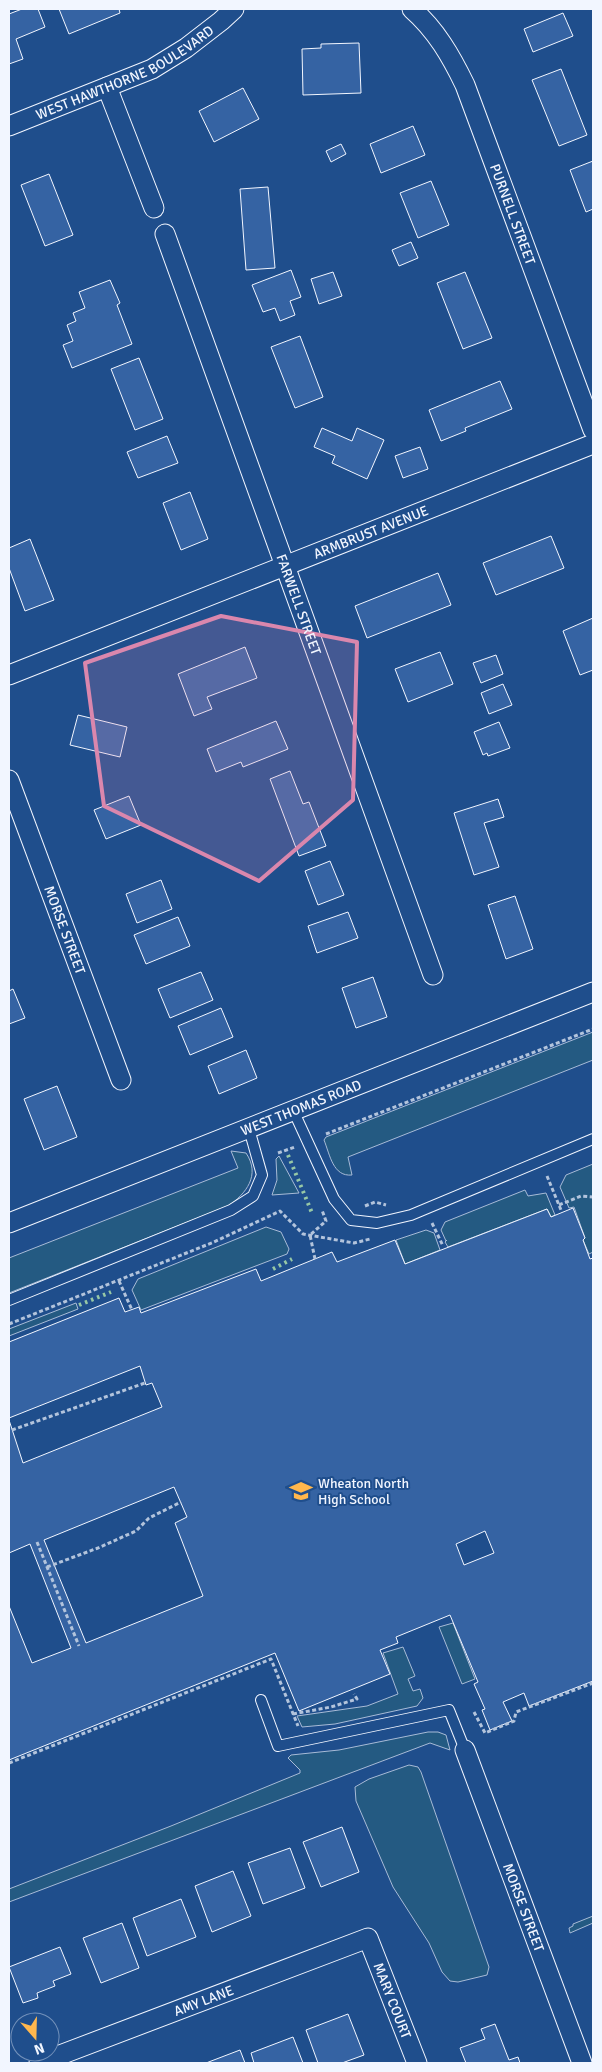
<svg xmlns="http://www.w3.org/2000/svg" width="602" height="2072" viewBox="0 0 602 2072" font-family="Signika,sans-serif">
	<style>
		.green { fill: #245a82; stroke: #a8bbd7 }
		.building { fill: #3563a3; stroke: #f2f6ff; fill-rule: evenodd }
		.lines { fill: none; stroke-linecap: round; stroke-linejoin: round }
		.lane-casing { stroke: #f2f6ff; stroke-width: 12 }
		.street-casing { stroke: #f2f6ff; stroke-width: 21 }
		.path { stroke: #b3c4dc; stroke-width: 3; stroke-dasharray: 4 2.5; stroke-linecap: butt }
		.lane { stroke: #1f4e8c; stroke-width: 10 }
		.street { stroke: #1f4e8c; stroke-width: 19 }
		.hedge { stroke: #97c8a6; stroke-width: 4; stroke-dasharray: 2.5 4; stroke-linecap: butt }
		.marked { fill: #da87ad; fill-opacity: 0.2; stroke: #da87ad; stroke-width: 4; stroke-linejoin: round }
		.labels { text-anchor: middle; dominant-baseline: central; stroke-width: 4; stroke-linejoin: round; paint-order: stroke }
		.street-label { font-size: 14px; fill: #f2f6ff; stroke: #1f4e8c }
		.poi-label { font-size: 14px; fill: #f2f6ff; stroke: #1f4e8c; text-anchor: start }
	</style>
	<rect width="100%" height="100%" fill="#1f4e8c"/>
	<g class="green">
		<path d="M593,1032V1060L348,1157L352,1175C333,1177 330,1155 324,1140L326,1137Z"/>
		<path d="M231,1151L246,1153C261,1175 246,1194 228,1206L9,1293V1258L238,1168Z"/>
		<polygon points="279,1156 299,1193 272,1195 277,1180 276,1159"/>
		<polygon points="593,1164 593,1252 589,1254 583,1240 585,1238 574,1207 569,1208 560,1187 566,1175"/>
		<polygon points="525,1190 528,1196 546,1193 555,1215 551,1217 547,1209 448,1247 445,1242 447,1240 446,1241 441,1230 445,1222"/>
		<polygon points="266,1227 281,1232 289,1249 287,1254 141,1310 132,1290 138,1279"/>
		<polygon points="426,1230 434,1233 440,1250 405,1264 396,1240"/>
		<polygon points="76,1303 78,1309 9,1336 9,1329"/>
		<polygon points="453,1623 475,1679 462,1684 439,1627"/>
		<polygon points="403,1647 415,1676 408,1679 413,1691 420,1689 423,1698 417,1706 335,1724 302,1727 297,1716 367,1706 398,1694 383,1653"/>
		<polygon points="428,1732 438,1732 446,1735 450,1750 430,1743 9,1902 9,1889 171,1826 300,1773 300,1770 288,1758 291,1755 339,1750"/>
		<polygon points="409,1765 418,1767 421,1772 489,1967 487,1975 458,1982 450,1981 442,1972 429,1943 393,1887 356,1801 355,1787 369,1779"/>
		<polygon points="593,1916 593,1923 570,1933 569,1928 573,1926 573,1924"/>
	</g>
	<g class="building">
		<polygon points="22,9 38,9 45,27 16,39 23,59 9,64 9,14"/>
		<polygon points="59,9 119,9 120,13 69,34"/>
		<polygon points="563,13 573,36 533,52 524,29"/>
		<polygon points="359,43 361,93 303,95 302,49 321,48 321,44"/>
		<polygon points="561,69 587,135 559,146 532,80"/>
		<polygon points="243,88 259,119 214,142 199,111"/>
		<polygon points="413,126 425,155 381,173 370,144"/>
		<polygon points="341,144 346,154 331,162 326,151"/>
		<polygon points="593,161 593,209 586,212 570,170"/>
		<polygon points="49,174 73,235 45,246 21,185"/>
		<polygon points="431,181 449,225 418,238 400,193"/>
		<polygon points="268,187 275,268 246,270 240,189"/>
		<polygon points="411,242 418,258 399,266 392,250"/>
		<polygon points="291,270 301,297 290,301 295,315 280,321 275,308 263,312 252,285"/>
		<polygon points="333,272 342,296 319,304 311,279"/>
		<polygon points="465,272 492,338 463,349 437,283"/>
		<polygon points="110,280 120,303 117,305 132,344 72,368 63,345 73,341 67,325 76,321 73,313 85,308 79,292"/>
		<polygon points="300,336 323,397 295,408 271,347"/>
		<polygon points="139,358 163,419 135,430 111,369"/>
		<polygon points="500,381 512,409 465,428 466,431 441,441 429,410"/>
		<polygon points="322,428 352,441 357,428 384,440 367,479 332,463 335,456 314,447"/>
		<polygon points="167,436 178,463 138,478 127,452"/>
		<polygon points="420,447 428,469 403,478 395,456"/>
		<polygon points="190,492 208,539 181,550 163,503"/>
		<polygon points="551,536 564,568 496,595 483,563"/>
		<polygon points="30,539 54,600 25,611 9,568 9,548"/>
		<polygon points="438,573 451,605 367,638 355,606"/>
		<polygon points="593,618 593,670 580,675 563,631"/>
		<polygon points="245,647 257,678 207,697 212,709 194,716 178,674"/>
		<polygon points="440,652 453,684 408,702 395,669"/>
		<polygon points="496,655 503,674 481,683 473,663"/>
		<polygon points="503,684 512,705 489,714 481,693"/>
		<polygon points="78,715 127,727 120,757 70,745"/>
		<polygon points="276,721 288,749 243,767 241,762 216,772 207,749"/>
		<polygon points="499,722 510,748 488,756 487,753 483,755 474,732"/>
		<polygon points="290,771 303,804 309,802 326,846 299,856 270,779"/>
		<polygon points="129,796 141,825 106,839 94,810"/>
		<polygon points="498,799 504,817 484,823 499,867 474,875 454,813"/>
		<polygon points="330,861 344,895 318,905 305,871"/>
		<polygon points="161,880 172,909 137,923 126,894"/>
		<polygon points="515,896 533,949 506,959 488,905"/>
		<polygon points="348,912 358,938 317,953 308,926"/>
		<polygon points="178,917 190,946 146,964 134,935"/>
		<polygon points="201,972 213,1000 170,1018 158,989"/>
		<polygon points="373,977 387,1017 356,1028 342,988"/>
		<polygon points="13,989 25,1018 9,1024 9,991"/>
		<polygon points="221,1008 233,1037 190,1055 178,1026"/>
		<polygon points="246,1050 257,1078 219,1094 208,1066"/>
		<polygon points="57,1086 77,1137 44,1150 24,1099"/>
		<path d="M573,1208L585,1238L583,1240L590,1259L593,1258V1681L529,1706L524,1693L503,1702L512,1721L490,1730L482,1710L485,1709L474,1684L478,1682L450,1615L396,1637L398,1643L380,1650L390,1674L299,1711L275,1653L9,1760V1606L32,1663L71,1648L30,1544L9,1553V1420L23,1463L162,1407L152,1383L146,1385L140,1366L9,1418V1342L119,1298L125,1312L139,1307L141,1313L256,1269L261,1281L332,1252L337,1262L395,1240L405,1264L547,1209L551,1217ZM174,1487L187,1517L175,1523L203,1596L86,1643L44,1540ZM485,1531L494,1553L464,1565L456,1544Z"/>
		<polygon points="342,1827 359,1872 321,1887 303,1842"/>
		<polygon points="290,1848 305,1888 263,1904 248,1863"/>
		<polygon points="233,1871 251,1916 212,1932 195,1886"/>
		<polygon points="181,1899 196,1937 147,1956 133,1918"/>
		<polygon points="122,1923 139,1968 101,1983 83,1938"/>
		<polygon points="60,1947 71,1974 53,1981 55,1986 37,1993 38,1998 23,2003 9,1967"/>
		<polygon points="348,2014 364,2055 342,2063 318,2063 306,2030"/>
		<polygon points="495,2024 509,2060 518,2057 520,2063 466,2063 460,2048 485,2039 481,2029"/>
		<polygon points="293,2037 303,2063 254,2063 251,2053"/>
		<polygon points="240,2050 245,2063 206,2063"/>
	</g>
	<g class="lines">
		<defs>
			<g id="lane">
				<polyline points="293,1110 334,1199 351,1220 377,1223 411,1215 593,1139"/>
				<polyline points="9,1300 231,1210 253,1196 262,1175 249,1129"/>
				<polyline points="261,1700 278,1746 449,1710 465,1750"/>
			</g>
			<g id="street">
				<path id="s1" d="M412,9C436,30 451,56 465,85L593,430"/>
				<polyline points="107,87 154,208"/>
				<path id="s2" d="M9,126L152,69L186,48L221,21L234,9"/>
				<path id="s3" d="M165,234L433,975"/>
				<path id="s4" d="M9,675L593,444"/>
				<path id="s5" d="M9,780L121,1080"/>
				<path id="s6" d="M9,1223L593,992"/>
				<path id="s7" d="M465,1750L582,2063"/>
				<path id="s8" d="M39,2063L368,1938L417,2063"/>
			</g>
		</defs>
		<use href="#lane" class="lane-casing"/>
		<use href="#street" class="street-casing"/>
		<g class="path">
			<polyline points="326,1134 593,1029"/>
			<polyline points="278,1153 295,1147"/>
			<polyline points="547,1176 561,1210"/>
			<polyline points="559,1205 581,1196 593,1197"/>
			<polyline points="365,1206 375,1202 386,1205"/>
			<polyline points="432,1223 443,1246"/>
			<polyline points="315,1259 310,1235 326,1221 322,1210"/>
			<polyline points="119,1281 132,1310"/>
			<polyline points="9,1324 214,1242 280,1211 303,1234 354,1243 370,1239"/>
			<polyline points="12,1430 145,1383"/>
			<polyline points="37,1542 79,1646"/>
			<polyline points="47,1567 98,1548 136,1531 149,1518 181,1502"/>
			<polyline points="474,1712 485,1733 514,1721 516,1712 593,1683"/>
			<polyline points="293,1714 331,1707 357,1699 354,1694"/>
			<polyline points="9,1763 271,1659 298,1726"/>
		</g>
		<use href="#lane" class="lane"/>
		<use href="#street" class="street"/>
		<g class="hedge">
			<polyline points="288,1155 312,1213"/>
			<polyline points="273,1269 292,1259"/>
			<polyline points="79,1305 111,1292"/>
		</g>
	</g>
	<path class="marked" d="M221,616L357,642L353,800L259,881L104,806L85,663Z"/>
	<defs>
		<symbol id="school-bare" viewBox="-9 -9 18 18"><path d="M0-5L7-2L0 1L-7-2ZM-4 1L0 2.5L4 1V4Q0 6-4 4Z" fill="#ffb74d" stroke="#1f4e8c" stroke-width="2.5" paint-order="stroke"/></symbol>
	</defs>
	<g fill-rule="evenodd">
		<use href="#school-bare" x="285" y="1475" width="32" height="32"/>
	</g>
	<g class="labels">
		<g class="street-label">
			<text stroke="none"><textPath href="#s2" startOffset="128">WEST HAWTHORNE BOULEVARD</textPath></text>
			<text stroke="none"><textPath href="#s1" startOffset="231">PURNELL STREET</textPath></text>
			<text stroke="none"><textPath href="#s4" startOffset="389">ARMBRUST AVENUE</textPath></text>
			<text stroke="none"><textPath href="#s3" startOffset="394">FARWELL STREET</textPath></text>
			<text stroke="none"><textPath href="#s5" startOffset="160">MORSE STREET</textPath></text>
			<text stroke="none"><textPath href="#s6" startOffset="314">WEST THOMAS ROAD</textPath></text>
			<text stroke="none"><textPath href="#s7" startOffset="168">MORSE STREET</textPath></text>
			<text stroke="none"><textPath href="#s8" startOffset="176">AMY LANE</textPath></text>
			<text stroke="none"><textPath href="#s8" startOffset="419">MARY COURT</textPath></text>
		</g>
		<g class="poi-label">
			<text x="318" y="1483">Wheaton North<tspan x="318" dy="16">High School</tspan></text>
		</g>
	</g>
	<rect width="602" height="2072" fill="none" stroke="#f2f6ff" stroke-width="20"/>
	<g transform="translate(35 2037) rotate(160)"><circle r="24" fill="#1f4e8c" stroke="#7391ba"/>
	<path d="M0-4L9 19L0 12L-9 19Z" fill="#ffb74d"/>
	<text y="-8" font-size="14" font-weight="bold" text-anchor="middle" fill="#f2f6ff">N</text>
	</g>
</svg>
